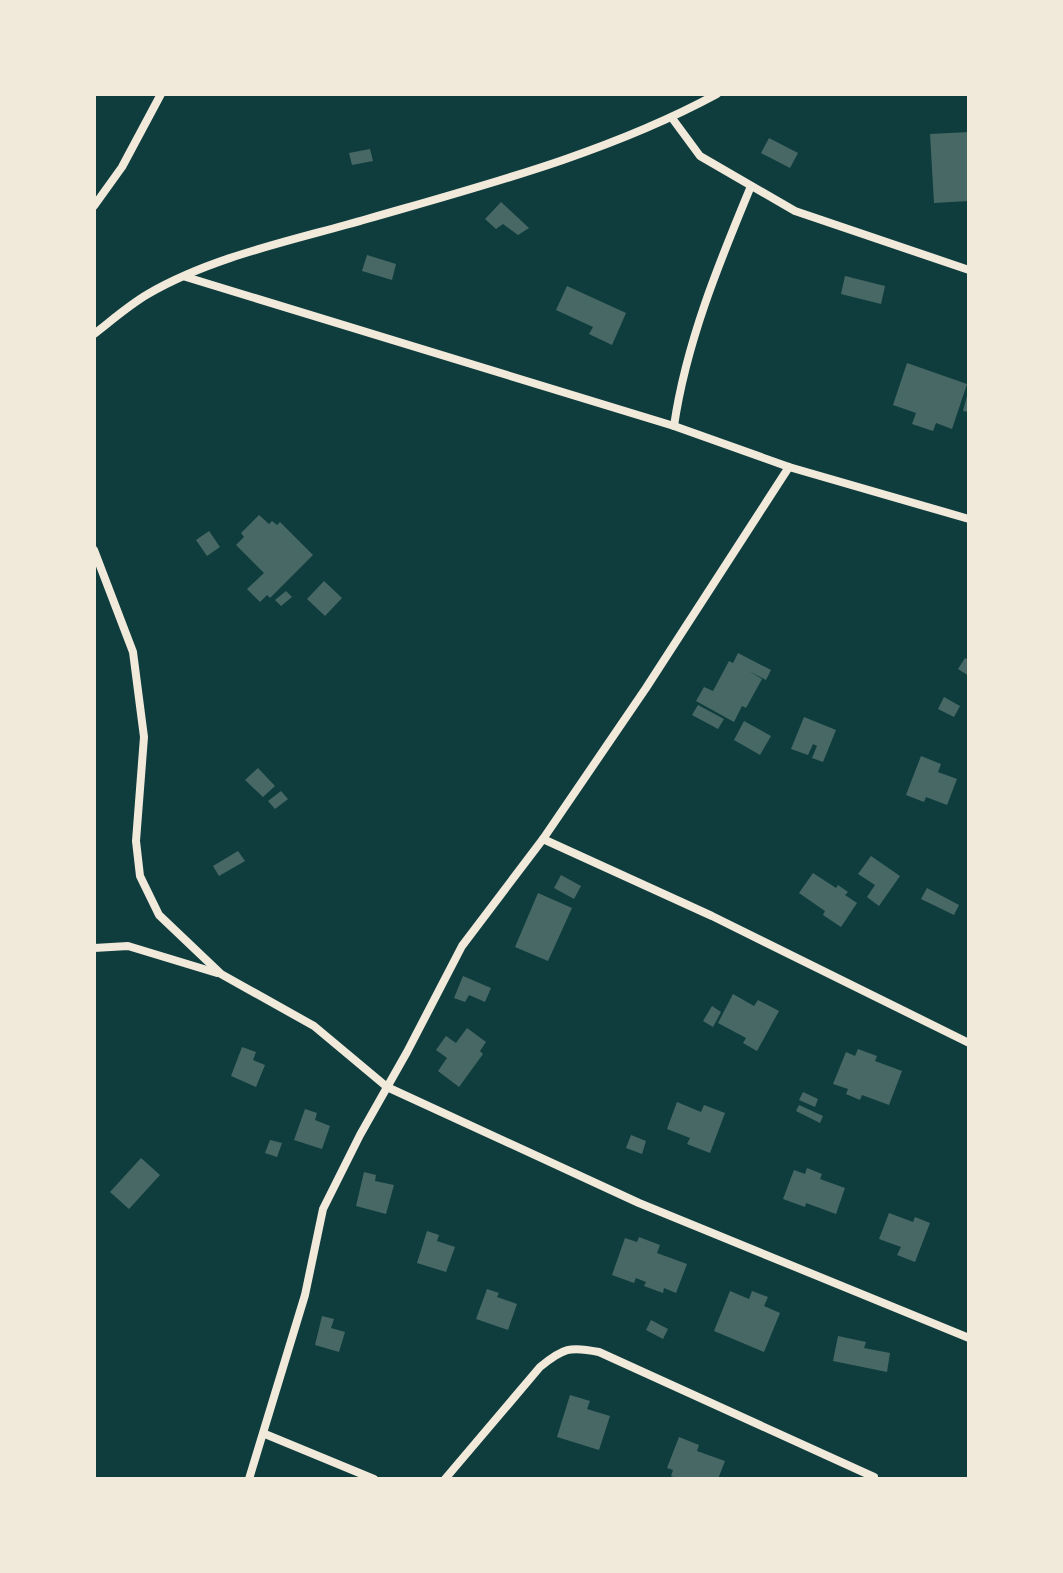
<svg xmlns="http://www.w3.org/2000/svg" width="1063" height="1573" viewBox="0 0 1063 1573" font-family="Rubik,sans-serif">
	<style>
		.building { fill: #486865 }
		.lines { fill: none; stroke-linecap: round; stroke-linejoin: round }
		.minor { stroke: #f1e9da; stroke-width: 8 }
	</style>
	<rect width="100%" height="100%" fill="#0f3d3e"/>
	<g class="building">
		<polygon points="969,132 969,201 934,203 930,134"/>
		<polygon points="769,138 798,153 790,168 761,153"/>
		<polygon points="370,149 373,161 352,165 349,153"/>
		<polygon points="501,202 529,228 518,235 503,224 496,229 485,219"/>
		<polygon points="367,255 396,264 392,280 362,271"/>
		<polygon points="845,276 885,286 881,304 841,294"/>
		<polygon points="567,286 626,313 612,345 589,334 593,327 556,310"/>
		<polygon points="907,363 967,384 952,429 936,423 933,431 912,424 916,413 893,405"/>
		<polygon points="968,392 969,392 969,412 963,411"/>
		<polygon points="259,515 269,524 272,521 277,525 280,522 313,555 270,598 267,595 260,602 247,589 264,573 236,545 244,537 241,533"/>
		<polygon points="209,531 220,547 207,556 196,540"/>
		<polygon points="324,581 342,598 325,616 307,599"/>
		<polygon points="286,591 292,597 281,606 275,600"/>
		<polygon points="738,653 771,670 766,680 749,671 762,679 746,708 742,706 734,722 696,701 704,687 713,691 729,661 733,663"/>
		<polygon points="965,658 969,660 969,676 958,669"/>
		<polygon points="944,697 960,706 954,717 938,709"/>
		<polygon points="698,705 724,719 718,729 692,715"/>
		<polygon points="804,717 836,730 823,762 812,758 817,746 813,744 808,755 791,749"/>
		<polygon points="744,721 771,736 760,755 734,740"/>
		<polygon points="921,756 941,764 938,772 957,779 947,805 926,797 924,802 906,795"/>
		<polygon points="258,768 275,786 263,797 245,780"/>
		<polygon points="281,791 288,799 275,809 268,801"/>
		<polygon points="238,851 245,861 219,876 213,866"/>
		<polygon points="871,856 900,876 879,906 867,897 875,885 858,874"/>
		<polygon points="813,873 836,888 838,885 848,892 845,895 857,903 841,927 823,915 825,911 799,893"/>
		<polygon points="561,875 581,886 574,899 554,888"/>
		<polygon points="927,888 959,905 954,915 921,899"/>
		<polygon points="538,893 572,908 548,961 515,947"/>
		<polygon points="463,976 491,988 485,1002 469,995 465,1002 454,998"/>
		<polygon points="733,994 754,1006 758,1000 779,1011 757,1051 743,1043 746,1038 718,1023"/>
		<polygon points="712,1006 721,1012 713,1027 703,1021"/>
		<polygon points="467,1028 486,1042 480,1051 483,1054 459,1087 438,1071 447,1058 436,1050 446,1036 456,1043"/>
		<polygon points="242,1047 256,1052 253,1060 265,1065 256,1087 231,1076"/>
		<polygon points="858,1049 877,1056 875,1061 902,1071 889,1105 862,1095 860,1100 846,1094 848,1089 833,1084 846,1052 855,1056"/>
		<polygon points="803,1092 818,1099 815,1107 799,1100"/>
		<polygon points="677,1102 701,1112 704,1105 725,1113 710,1153 687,1144 690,1138 667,1129"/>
		<polygon points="799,1105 823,1116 820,1123 796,1111"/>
		<polygon points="305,1109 317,1113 315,1120 330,1126 322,1149 294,1140"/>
		<polygon points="631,1135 646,1141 642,1154 626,1148"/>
		<polygon points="270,1140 282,1143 277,1157 265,1153"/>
		<polygon points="141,1158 160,1175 129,1209 110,1192"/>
		<polygon points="807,1168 822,1174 820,1179 845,1188 836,1214 806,1203 805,1207 783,1199 794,1170 805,1174"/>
		<polygon points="364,1172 376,1175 375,1181 394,1185 386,1214 356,1206"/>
		<polygon points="889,1213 913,1222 915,1217 930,1223 915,1262 897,1255 901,1247 879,1239"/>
		<polygon points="427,1231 439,1235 437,1241 455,1247 446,1272 417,1263"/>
		<polygon points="639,1237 660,1245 657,1253 687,1264 676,1293 664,1288 663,1293 644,1286 646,1282 636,1278 634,1283 612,1275 625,1238 637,1242"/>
		<polygon points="487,1289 499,1293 497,1297 517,1304 508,1330 476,1319"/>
		<polygon points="730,1291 749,1299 752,1291 768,1297 764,1306 780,1313 764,1352 714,1331"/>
		<polygon points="322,1316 334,1319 331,1328 345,1332 339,1352 315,1345"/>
		<polygon points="651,1320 668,1329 663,1339 646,1330"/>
		<polygon points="838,1336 866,1342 864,1348 890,1353 887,1372 833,1361"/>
		<polygon points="570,1395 590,1401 587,1409 610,1416 599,1450 557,1437"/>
		<polygon points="679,1437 699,1445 697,1451 725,1461 718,1479 678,1479 671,1476 673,1470 667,1468"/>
	</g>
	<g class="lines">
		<g class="minor">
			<polyline points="672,118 700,156 795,211 969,270"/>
			<polyline points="94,206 122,167 161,94"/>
			<polyline points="186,277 674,426 789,467 969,519"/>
			<path d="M94,334C111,321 129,305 148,294C213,256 295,240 367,219C485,185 608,153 717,94"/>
			<path d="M674,426C686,343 719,263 751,186"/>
			<polyline points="94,550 133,652 144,737 136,841 140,876 159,915 221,974 314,1026 387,1087 639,1203 969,1338"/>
			<polyline points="543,839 712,916 969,1043"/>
			<polyline points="94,948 128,946 217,973"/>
			<polyline points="265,1434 374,1479"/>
			<polyline points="249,1479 305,1295 323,1209 360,1135 407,1052 462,946 543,839 646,688 789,467"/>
			<path d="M445,1479L540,1367C563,1348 570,1346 599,1352L874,1477"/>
		</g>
	</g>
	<rect width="1063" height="1573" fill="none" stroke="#f1e9da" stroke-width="192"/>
</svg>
